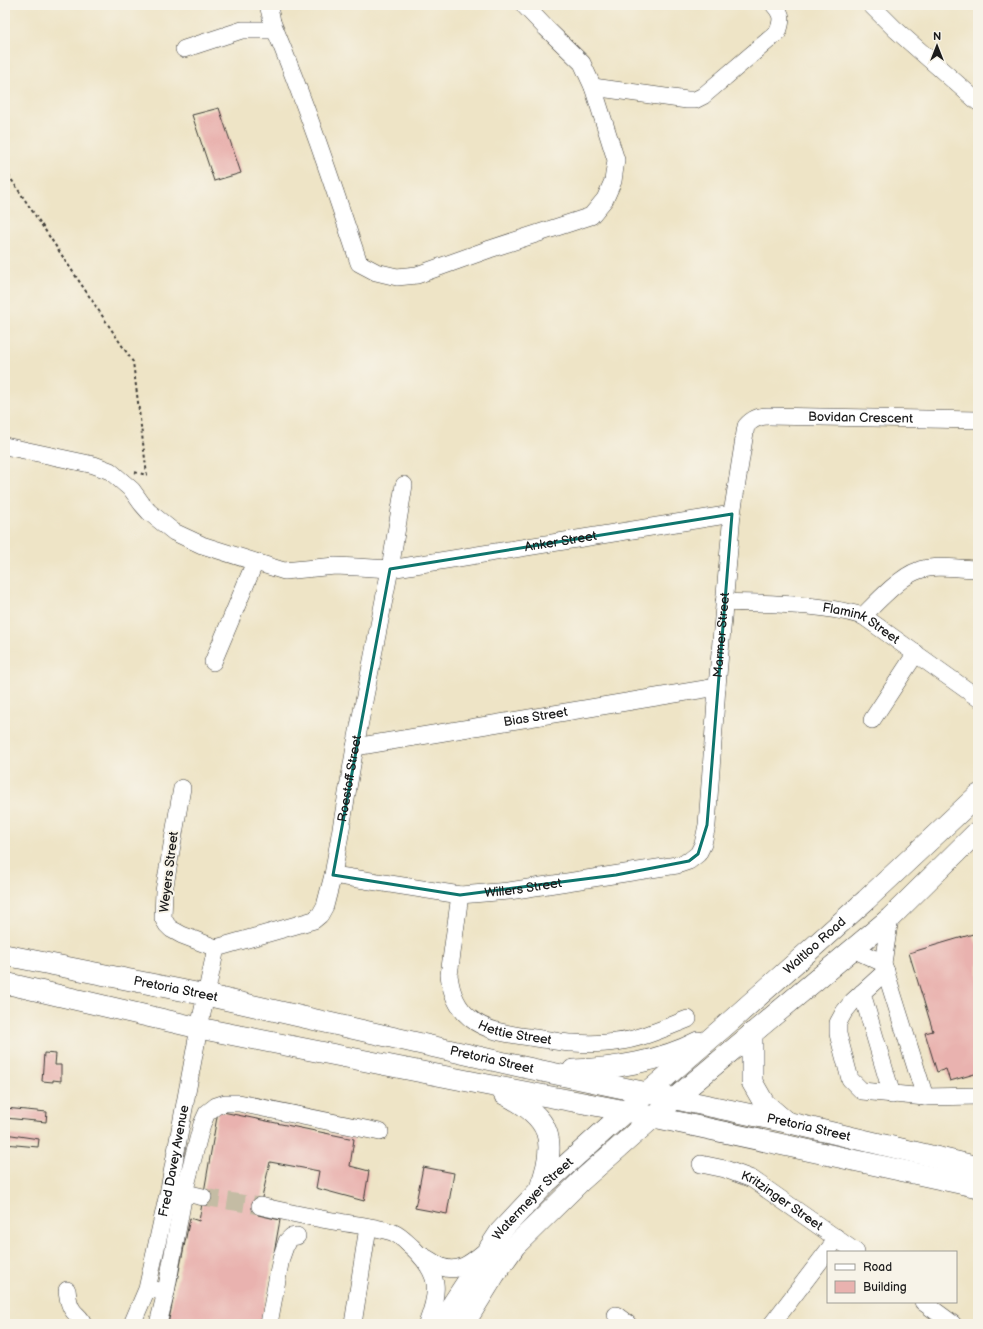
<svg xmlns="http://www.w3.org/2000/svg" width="983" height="1329" viewBox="0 0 983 1329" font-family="'Balsamiq Sans',sans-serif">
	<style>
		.building { fill: #e9b2af }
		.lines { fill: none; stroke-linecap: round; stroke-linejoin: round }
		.minor-tunnel { stroke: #c4bca4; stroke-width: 17; stroke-dasharray: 17 8; stroke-linecap: butt }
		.minor-casing { stroke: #3c3a36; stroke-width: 18 }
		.major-casing { stroke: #3c3a36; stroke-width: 22 }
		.path { stroke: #3c3a36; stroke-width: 2; stroke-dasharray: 3 3; stroke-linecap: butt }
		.minor { stroke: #fff; stroke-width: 17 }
		.major { stroke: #fff; stroke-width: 21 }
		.marked { fill: none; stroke: #0f766e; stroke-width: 3; stroke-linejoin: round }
		.labels { text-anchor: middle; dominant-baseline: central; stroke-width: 4; stroke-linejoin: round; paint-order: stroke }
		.street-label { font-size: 13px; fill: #1c1c1c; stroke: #f7f3e8 }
	</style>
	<rect width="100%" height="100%" fill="#f7f3e8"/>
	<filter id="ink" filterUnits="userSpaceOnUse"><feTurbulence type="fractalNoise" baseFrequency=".025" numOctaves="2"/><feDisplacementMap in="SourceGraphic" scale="8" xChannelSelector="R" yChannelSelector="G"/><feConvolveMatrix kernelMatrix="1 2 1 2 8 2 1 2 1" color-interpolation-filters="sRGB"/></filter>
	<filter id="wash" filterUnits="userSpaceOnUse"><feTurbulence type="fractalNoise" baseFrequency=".012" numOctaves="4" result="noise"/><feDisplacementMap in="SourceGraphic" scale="16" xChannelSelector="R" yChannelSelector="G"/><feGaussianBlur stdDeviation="0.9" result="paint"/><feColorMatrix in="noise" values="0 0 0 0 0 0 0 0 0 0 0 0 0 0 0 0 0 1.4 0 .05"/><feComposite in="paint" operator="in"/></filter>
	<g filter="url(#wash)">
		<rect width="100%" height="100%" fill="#eee4c6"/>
		<g id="blocks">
			<g class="building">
				<polygon points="219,108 241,173 214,181 192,115"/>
				<polygon points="973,934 978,947 978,1073 950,1081 946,1069 937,1072 925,1033 933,1031 909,953"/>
				<polygon points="44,1053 56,1054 55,1065 61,1065 61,1081 53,1080 53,1082 42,1081"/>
				<polygon points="5,1108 47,1112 46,1122 5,1118"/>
				<polygon points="218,1111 354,1139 350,1166 369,1171 364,1201 316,1188 319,1171 270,1162 258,1215 280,1220 261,1324 168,1324 190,1218 199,1221"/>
				<polygon points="5,1134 39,1139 38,1147 5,1144"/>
				<polygon points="423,1167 454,1173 447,1214 415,1208"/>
			</g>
		</g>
	</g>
	<g filter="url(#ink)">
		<use href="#blocks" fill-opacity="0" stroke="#3c3a36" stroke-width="1"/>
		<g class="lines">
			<polyline class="minor-tunnel" points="203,1197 260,1206"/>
			<defs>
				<g id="minor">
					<polyline points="871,5 895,29 978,102"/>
					<path d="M272,22C305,101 332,182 359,263L376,272L397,277L417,275L490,249L591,216L605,199L613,181L616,160L593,87L582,63L546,28L524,5"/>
					<path d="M184,49L242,30H270C274,23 270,13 268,5"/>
					<path d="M593,87L687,100H695L703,96L778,32C782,20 783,15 774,5"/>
					<path id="s1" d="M5,446L94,465L110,471L132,490L142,504L149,512L174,532L202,545L284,571L335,566L357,567L390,569L732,514"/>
					<path id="s2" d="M724,602C771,604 818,603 863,616L978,698"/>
					<path d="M863,616C875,604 901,576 917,571C934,564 960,569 978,569"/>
					<polyline points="213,662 255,562"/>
					<polyline points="872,720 916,653"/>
					<path id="s3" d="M355,747L717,687"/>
					<polyline points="182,788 164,891 163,918 167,925 171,929 182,935 216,948"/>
					<path id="s4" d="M333,875L460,895L509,891L677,865L689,861L698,854L703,844L707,825L717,687L732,514L746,426C752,419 759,416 768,416L978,420"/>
					<path id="s5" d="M460,895L449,975C451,992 456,1007 470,1018C489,1034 519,1035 542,1039C552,1040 563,1043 573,1043C586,1044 602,1044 616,1042C641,1039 665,1028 688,1019"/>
					<polyline points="890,918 883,963 925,1097 978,1096"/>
					<polyline points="853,949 883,963"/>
					<polyline points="886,971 853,1001 844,1012 838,1023 838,1034 850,1079 862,1091 925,1097"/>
					<polyline points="862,993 892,1095"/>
					<path id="s6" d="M701,1164L725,1169L752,1179L856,1252"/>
					<polyline points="173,1190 203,1197"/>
					<path d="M260,1206C286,1212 313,1218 340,1222C355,1225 380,1227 394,1233C401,1236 407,1243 413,1248C440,1274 440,1290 427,1324"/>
					<path d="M423,1256C429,1259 435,1264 442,1267C459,1273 472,1262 484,1252"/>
					<path d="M67,1290C68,1296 68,1303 72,1309C75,1315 82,1317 83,1324"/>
					<polyline points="155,1290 166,1292 158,1324"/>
					<polyline points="166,1292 184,1193 202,1124 207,1113 216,1106 225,1103 239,1103 380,1132"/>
					<polyline points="923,1302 953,1324"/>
					<polyline points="616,1315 628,1324"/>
					<path id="s7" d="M132,1324L147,1289L169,1189L199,1028L216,948L314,920L320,915L325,906L333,875L355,747L390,569L404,485"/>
					<polyline points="269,1324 281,1258 287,1241 291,1237 297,1236"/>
					<polyline points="353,1324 368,1227"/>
					<polyline points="772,1324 830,1248 836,1237"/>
				</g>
				<g id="major">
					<path id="s8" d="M5,955L206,995L523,1067L786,1122L978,1167"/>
					<polyline points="5,983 199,1028 488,1085 626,1111 978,1187"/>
					<polyline points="752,1033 752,1082 764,1103 785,1121"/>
					<path d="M573,1070C613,1069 662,1061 698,1042"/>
					<path d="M504,1094C551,1117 558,1140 540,1188"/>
					<path id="s9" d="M441,1324L450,1308L500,1232L546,1183L626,1111L725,1026L866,900L978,795"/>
					<polyline points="464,1324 495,1274 515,1246 582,1180 674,1099 890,918 978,831"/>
				</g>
			</defs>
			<use href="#minor" class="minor-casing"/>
			<use href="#major" class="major-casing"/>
			<polyline class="path" points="5,170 133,362 147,475 134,472"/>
			<use href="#minor" class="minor"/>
			<use href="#major" class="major"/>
		</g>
	</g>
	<path class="marked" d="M732,514L707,825L698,854L689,861L616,875L460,895L333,875L390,569Z"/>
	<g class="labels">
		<g class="street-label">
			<text stroke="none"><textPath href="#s4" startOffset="921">Bovidan Crescent</textPath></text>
			<text stroke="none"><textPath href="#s1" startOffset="593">Anker Street</textPath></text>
			<text stroke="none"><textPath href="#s2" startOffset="141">Flamink Street</textPath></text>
			<text stroke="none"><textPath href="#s4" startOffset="593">Marmer Street</textPath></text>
			<text stroke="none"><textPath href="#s3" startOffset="183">Bias Street</textPath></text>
			<text stroke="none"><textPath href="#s7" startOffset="636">Roestoff Street</textPath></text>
			<text transform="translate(169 872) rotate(-83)">Weyers Street</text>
			<text stroke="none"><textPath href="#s4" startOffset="192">Willers Street</textPath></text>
			<text stroke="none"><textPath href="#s9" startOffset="535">Waltloo Road</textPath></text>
			<text stroke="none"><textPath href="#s8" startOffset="174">Pretoria Street</textPath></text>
			<text stroke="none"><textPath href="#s5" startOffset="178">Hettie Street</textPath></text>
			<text stroke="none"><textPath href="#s8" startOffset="498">Pretoria Street</textPath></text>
			<text stroke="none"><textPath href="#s8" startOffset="822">Pretoria Street</textPath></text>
			<text stroke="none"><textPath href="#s7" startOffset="169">Fred Davey Avenue</textPath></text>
			<text stroke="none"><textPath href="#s9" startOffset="156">Watermeyer Street</textPath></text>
			<text stroke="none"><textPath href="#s6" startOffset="90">Kritzinger Street</textPath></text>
		</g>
	</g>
	<rect width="983" height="1329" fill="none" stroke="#f7f3e8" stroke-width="20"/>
	<rect x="827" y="1251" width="130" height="52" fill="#f7f3e8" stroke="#9f9d96"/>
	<rect x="835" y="1264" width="20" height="6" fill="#ffffff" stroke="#9f9d96"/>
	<text x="863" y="1271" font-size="12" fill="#1c1c1c">Road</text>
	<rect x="835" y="1281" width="20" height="12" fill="#e9b2af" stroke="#9f9d96"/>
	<text x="863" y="1291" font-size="12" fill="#1c1c1c">Building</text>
	<g transform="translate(937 46)" stroke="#f7f3e8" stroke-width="3" paint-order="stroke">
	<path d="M0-3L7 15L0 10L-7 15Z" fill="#1c1c1c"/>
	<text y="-6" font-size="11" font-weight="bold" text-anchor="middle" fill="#1c1c1c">N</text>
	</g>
</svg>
